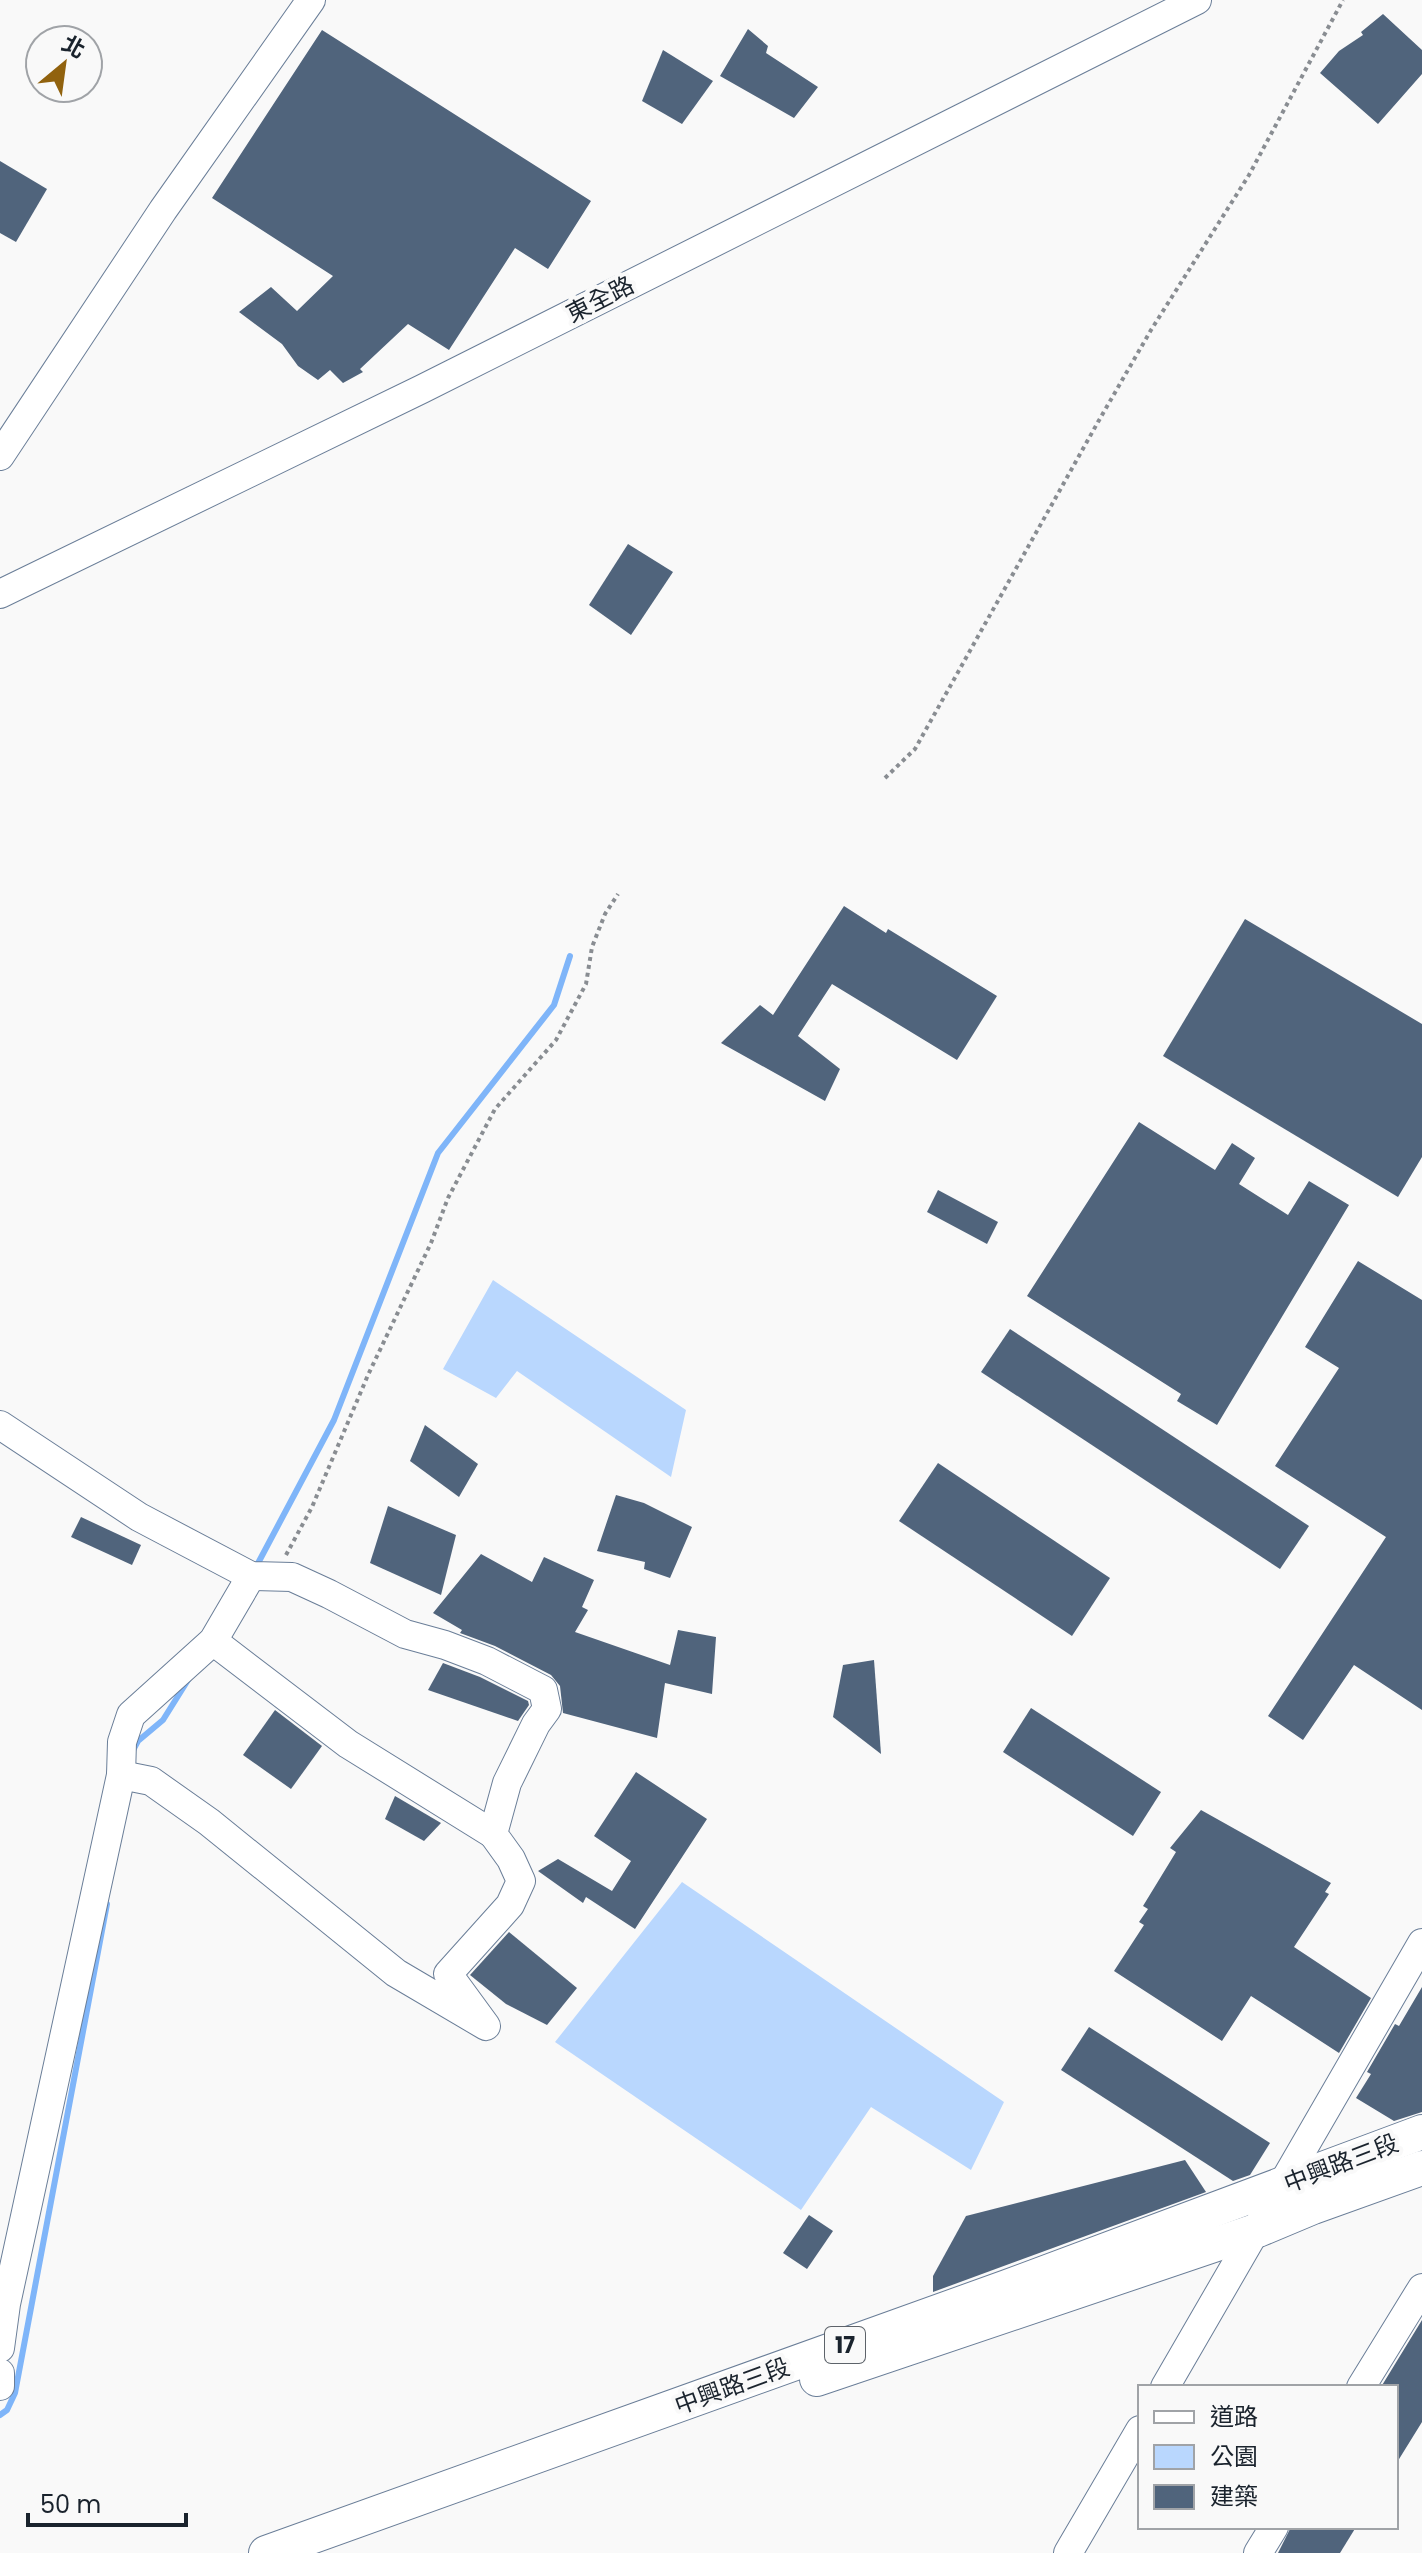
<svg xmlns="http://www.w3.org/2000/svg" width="1422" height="2553" viewBox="0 0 1422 2553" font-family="Poppins,'Noto Sans TC',sans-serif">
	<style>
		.green { fill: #b9d7fe }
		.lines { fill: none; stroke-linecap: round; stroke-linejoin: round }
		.stream { stroke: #7fb5f9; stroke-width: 6 }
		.building { fill: #50647c }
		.minor-casing { stroke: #6a7e98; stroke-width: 30 }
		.major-casing { stroke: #6a7e98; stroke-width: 36 }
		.path { stroke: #898d92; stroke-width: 4; stroke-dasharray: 4 4; stroke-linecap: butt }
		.minor { stroke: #fff; stroke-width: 28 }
		.major { stroke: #fff; stroke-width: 34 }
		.labels { text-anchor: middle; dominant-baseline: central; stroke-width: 8; stroke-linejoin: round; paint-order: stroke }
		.shield { fill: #f9f9f9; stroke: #5d636a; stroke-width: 2 }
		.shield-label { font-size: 22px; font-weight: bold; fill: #1a232d }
		.street-label { font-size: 24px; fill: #1a232d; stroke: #f9f9f9 }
	</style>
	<rect width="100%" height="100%" fill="#f9f9f9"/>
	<g class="green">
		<polygon points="493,1280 686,1410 671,1477 517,1371 496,1398 443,1369"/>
		<polygon points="682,1882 1004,2102 971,2170 871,2107 801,2210 555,2042"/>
	</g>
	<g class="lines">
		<g class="stream">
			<polyline points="256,1567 334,1420 438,1153 554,1005 570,956"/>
			<polyline points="132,1752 138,1741 163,1720 188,1680"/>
			<polyline points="0,2415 7,2410 15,2393 107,1904"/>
		</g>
	</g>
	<g class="building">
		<polygon points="1383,14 1422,50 1422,74 1378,124 1320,73 1339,51 1363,35 1361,32"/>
		<polygon points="748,29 768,46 766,53 818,87 794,118 720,76"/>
		<polygon points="322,30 591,201 548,269 515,248 449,350 408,324 360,369 363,372 343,383 330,370 318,380 298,366 282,344 239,312 271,287 297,311 333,276 212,198"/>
		<polygon points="663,50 713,81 682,124 642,101"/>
		<polygon points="0,161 47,189 16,242 0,233"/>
		<polygon points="628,544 673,572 631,635 589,605"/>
		<polygon points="844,906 886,933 888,929 997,996 957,1060 832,984 798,1036 840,1069 825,1101 721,1043 760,1005 773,1015"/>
		<polygon points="1245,919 1422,1024 1422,1157 1398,1197 1163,1056"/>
		<polygon points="1139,1122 1215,1170 1232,1143 1255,1158 1239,1184 1288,1215 1309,1181 1349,1205 1217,1425 1177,1401 1181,1394 1027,1296"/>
		<polygon points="938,1190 998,1222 987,1244 927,1212"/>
		<polygon points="1358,1261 1422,1300 1422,1710 1354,1665 1303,1740 1268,1716 1386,1537 1275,1466 1339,1368 1305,1347"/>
		<polygon points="1010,1329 1309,1526 1280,1569 981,1372"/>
		<polygon points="425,1425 478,1464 459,1497 410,1461"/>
		<polygon points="938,1463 1110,1578 1072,1636 899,1521"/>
		<polygon points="616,1495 644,1503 692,1527 670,1578 644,1569 645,1562 597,1551"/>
		<polygon points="388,1506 456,1535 441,1595 370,1563"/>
		<polygon points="81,1517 141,1545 132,1565 71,1537"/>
		<polygon points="481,1554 532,1582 544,1557 594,1580 582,1607 588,1610 575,1632 670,1665 678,1630 716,1637 712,1694 665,1683 657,1738 563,1713 560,1686 551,1675 495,1646 460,1633 462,1630 433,1613"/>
		<polygon points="874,1660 881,1754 833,1717 843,1665"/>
		<polygon points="443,1663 480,1677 528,1701 529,1705 518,1721 428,1690"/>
		<polygon points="1031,1708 1161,1792 1133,1836 1003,1752"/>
		<polygon points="275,1710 322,1746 291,1789 243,1755"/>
		<polygon points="636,1772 707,1819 635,1929 586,1897 583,1903 538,1871 558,1859 612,1891 631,1861 594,1836"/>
		<polygon points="395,1796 441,1823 424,1841 385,1819"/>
		<polygon points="1201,1810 1331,1883 1325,1892 1329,1894 1294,1947 1371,1998 1339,2053 1251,1996 1222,2041 1114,1971 1144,1925 1139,1922 1148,1909 1143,1906 1176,1852 1170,1848"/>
		<polygon points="509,1932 577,1988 547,2025 506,2004 470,1975"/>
		<polygon points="1422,1987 1422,2112 1394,2121 1356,2098 1371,2074 1367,2072 1395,2024 1399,2026"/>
		<polygon points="1089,2027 1270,2143 1250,2175 1233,2181 1061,2070"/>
		<polygon points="1185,2160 1206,2192 933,2292 933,2276 966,2216"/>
		<polygon points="809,2215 833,2231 807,2269 783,2253"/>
		<polygon points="1422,2320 1422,2422 1396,2464 1396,2387 1381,2387"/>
		<polygon points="1291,2527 1356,2527 1340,2553 1278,2553"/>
	</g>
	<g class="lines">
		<defs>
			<g id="minor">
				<polyline points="0,456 163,210 311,0"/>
				<polyline points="0,594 422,389 1197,0"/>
				<polyline points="0,1425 139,1517 251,1576 292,1577 329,1594 405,1634 445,1645 487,1661 543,1690 547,1709 536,1724 507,1783 493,1834 511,1859 521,1881 510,1905 448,1974 486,2026 396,1973 209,1822 151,1781 121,1775"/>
				<polyline points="213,1641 348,1744 493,1834"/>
				<polyline points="0,2348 6,2304 121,1775 122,1742 131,1715 213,1641 251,1576"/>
				<polyline points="0,2373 0,2386"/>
				<polyline points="1165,2387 1422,1943"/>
				<polyline points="1361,2387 1422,2288"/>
				<polyline points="1068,2553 1140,2430"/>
				<polyline points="1258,2553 1274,2527"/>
			</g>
			<g id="major">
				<polyline points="817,2379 1258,2230 1313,2207 1422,2168"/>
				<polyline points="266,2553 1007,2287 1422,2132"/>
			</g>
		</defs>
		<use href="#minor" class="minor-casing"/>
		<use href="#major" class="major-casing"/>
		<g class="path">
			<polyline points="885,778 915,749 1098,422 1151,330 1249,175 1343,0"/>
			<polyline points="286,1555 312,1507 368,1375 431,1243 448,1198 495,1109 556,1040 586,984 592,947 605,914 618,894"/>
		</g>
		<use href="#minor" class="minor"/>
		<use href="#major" class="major"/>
	</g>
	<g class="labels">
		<rect class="shield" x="825" y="2327" width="40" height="36" rx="6"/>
		<g class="shield-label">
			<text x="845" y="2345">17</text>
		</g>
		<g class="street-label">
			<text transform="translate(600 299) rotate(-27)">東全路</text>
			<text transform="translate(1341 2163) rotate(-21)">中興路三段</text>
			<text transform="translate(732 2386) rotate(-20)">中興路三段</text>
		</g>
	</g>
	<rect x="1138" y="2385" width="260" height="144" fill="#f9f9f9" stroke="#a0a3a7" stroke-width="2"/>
	<rect x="1154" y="2411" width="40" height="12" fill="#ffffff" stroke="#a0a3a7" stroke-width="2"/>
	<text x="1210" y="2425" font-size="24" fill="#1a232d">道路</text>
	<rect x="1154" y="2445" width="40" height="24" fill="#b9d7fe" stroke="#a0a3a7" stroke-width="2"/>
	<text x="1210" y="2465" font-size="24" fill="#1a232d">公園</text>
	<rect x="1154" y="2485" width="40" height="24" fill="#50647c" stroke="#a0a3a7" stroke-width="2"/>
	<text x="1210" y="2505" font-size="24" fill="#1a232d">建築</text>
	<g transform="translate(64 64) rotate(29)"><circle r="38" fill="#f9f9f9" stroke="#a0a3a7" stroke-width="2"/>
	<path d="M0-6L14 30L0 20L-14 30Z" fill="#91620e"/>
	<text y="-12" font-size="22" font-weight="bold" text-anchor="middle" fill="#1a232d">北</text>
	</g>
	<path d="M28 2513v12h158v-12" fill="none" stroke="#1a232d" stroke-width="4"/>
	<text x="40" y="2513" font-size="24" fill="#1a232d" stroke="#f9f9f9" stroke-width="6" paint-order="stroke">50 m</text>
</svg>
